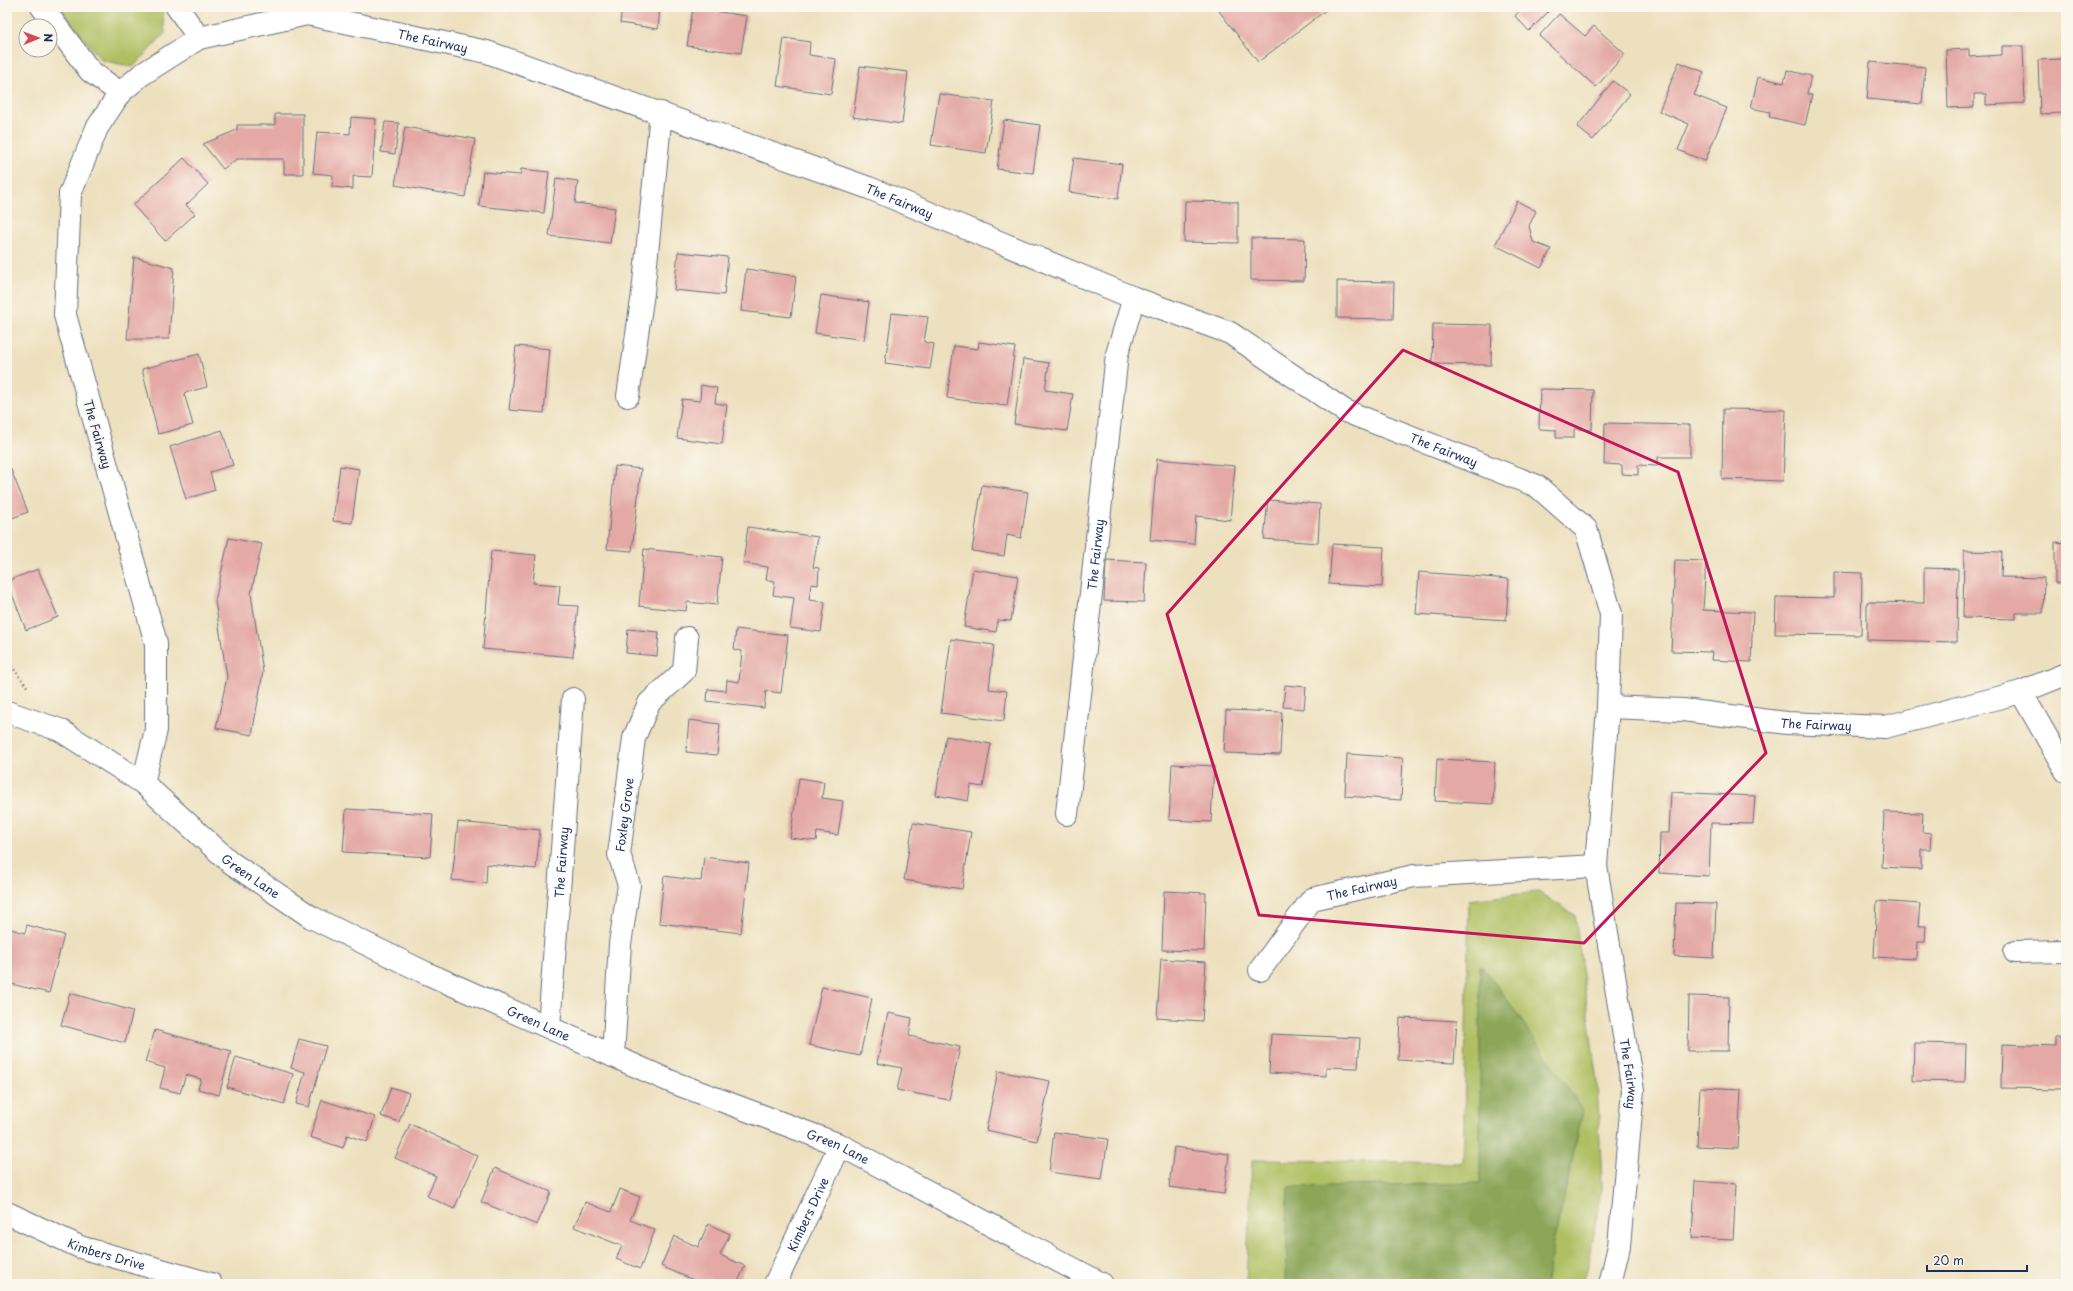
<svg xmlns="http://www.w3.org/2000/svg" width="2073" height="1291" viewBox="0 0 2073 1291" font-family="'Playpen Sans',sans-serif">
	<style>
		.green { fill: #afbf62; stroke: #657760 }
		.forest { fill: #8ba658; stroke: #536a5b }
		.building { fill: #e4a9a4 }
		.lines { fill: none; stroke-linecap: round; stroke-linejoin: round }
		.street-casing { stroke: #646d80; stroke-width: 24 }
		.path { stroke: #646d80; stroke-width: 2.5; stroke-dasharray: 1 3; stroke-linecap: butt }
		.street { stroke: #fff; stroke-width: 22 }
		.marked { fill: none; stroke: #c2185b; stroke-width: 3; stroke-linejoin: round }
		.labels { text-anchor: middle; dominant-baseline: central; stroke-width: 4; stroke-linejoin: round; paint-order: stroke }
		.street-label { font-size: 12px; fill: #1b2f5e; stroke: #fbf7ec }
	</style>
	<rect width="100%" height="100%" fill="#fbf7ec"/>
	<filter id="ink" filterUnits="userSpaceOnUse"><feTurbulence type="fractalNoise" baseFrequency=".025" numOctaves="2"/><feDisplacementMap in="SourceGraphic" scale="8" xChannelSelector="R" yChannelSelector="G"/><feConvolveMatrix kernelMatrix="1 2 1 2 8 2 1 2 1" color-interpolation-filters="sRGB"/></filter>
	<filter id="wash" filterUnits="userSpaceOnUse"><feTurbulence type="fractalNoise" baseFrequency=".012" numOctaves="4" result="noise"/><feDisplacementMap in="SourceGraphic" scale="16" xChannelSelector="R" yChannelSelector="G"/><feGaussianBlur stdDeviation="0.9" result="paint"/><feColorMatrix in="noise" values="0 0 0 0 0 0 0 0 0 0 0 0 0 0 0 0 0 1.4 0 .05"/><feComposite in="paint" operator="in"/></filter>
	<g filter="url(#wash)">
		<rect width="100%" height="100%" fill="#ede0be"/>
		<g class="green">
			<polygon points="59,7 162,7 165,33 133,67 101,60"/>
			<polygon points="1538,892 1575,915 1597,1082 1602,1183 1590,1258 1583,1284 1246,1284 1252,1160 1463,1163 1469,900"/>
		</g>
		<polygon class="forest" points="1480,965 1502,992 1583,1110 1545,1284 1286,1284 1288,1187 1480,1183"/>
		<g id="blocks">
			<g class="building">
				<polygon points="622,7 660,7 658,29 620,23"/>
				<polygon points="1216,7 1330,7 1258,62"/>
				<polygon points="1523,7 1553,7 1529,31 1515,16"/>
				<polygon points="693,8 747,16 741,53 687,46"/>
				<polygon points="1559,14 1585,36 1594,26 1625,54 1596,87 1539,36"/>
				<polygon points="784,38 810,42 809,55 836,59 831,94 777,86"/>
				<polygon points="2002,46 2023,46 2025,103 1986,105 1986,94 1974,94 1974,107 1948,108 1946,50 1969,49 1969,57 2002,55"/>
				<polygon points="2066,54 2065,113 2040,114 2038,60 2061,59 2061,55"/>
				<polygon points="1679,62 1704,72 1694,95 1727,108 1705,161 1678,150 1689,124 1659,111"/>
				<polygon points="1870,62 1925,67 1922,104 1867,99"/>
				<polygon points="860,66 908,72 902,124 853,117"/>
				<polygon points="1787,70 1811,76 1807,94 1812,95 1805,125 1769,117 1770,112 1751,108 1758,77 1784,83"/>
				<polygon points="1613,81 1630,94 1593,140 1577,127"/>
				<polygon points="939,94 994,101 986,153 931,145"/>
				<polygon points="275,114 303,114 303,174 284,174 284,159 237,159 223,169 203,144 237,130 237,125 275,125"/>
				<polygon points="351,117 376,119 372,177 353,176 353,189 332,187 333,175 313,173 317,132 350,134"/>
				<polygon points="1004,120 1040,125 1033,173 997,169"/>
				<polygon points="385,122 399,123 395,154 381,152"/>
				<polygon points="405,127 475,139 465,197 395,185"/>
				<polygon points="184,158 208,184 186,205 195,214 165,241 133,205"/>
				<polygon points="1074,158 1122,164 1118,199 1069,192"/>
				<polygon points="521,169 549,172 544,213 479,206 483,172 520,175"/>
				<polygon points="556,178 578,181 575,203 615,208 610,243 549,236"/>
				<polygon points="1185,201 1238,202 1238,243 1184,242"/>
				<polygon points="1517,201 1536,211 1529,226 1533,242 1551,249 1541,268 1495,245"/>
				<polygon points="1251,238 1305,239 1304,281 1251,280"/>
				<polygon points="678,252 728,257 724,295 674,290"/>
				<polygon points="134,257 174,268 169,339 127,339"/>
				<polygon points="746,269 796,276 791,317 741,311"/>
				<polygon points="1337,281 1394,282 1393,319 1337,318"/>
				<polygon points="821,295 869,302 864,340 815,333"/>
				<polygon points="892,313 928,317 924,342 934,344 930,369 885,363"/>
				<polygon points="1433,324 1492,325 1491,365 1432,364"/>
				<polygon points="979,342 1015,347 1007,406 947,398 954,346 978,349"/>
				<polygon points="516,346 550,349 544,413 509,410"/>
				<polygon points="199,354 207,387 184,393 193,425 158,434 142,369"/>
				<polygon points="1023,359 1049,363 1045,390 1073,394 1067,431 1014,424"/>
				<polygon points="701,385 717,388 715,403 727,405 722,444 677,438 682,399 700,401"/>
				<polygon points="1540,389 1593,390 1592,430 1574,429 1574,438 1556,438 1556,430 1539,429"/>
				<polygon points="1723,409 1786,410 1783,481 1722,479"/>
				<polygon points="1605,423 1690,425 1690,457 1658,457 1658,466 1638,465 1638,475 1622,474 1622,465 1604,464"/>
				<polygon points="222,430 233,465 210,472 215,490 186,499 170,447"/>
				<polygon points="1157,459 1235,466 1230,520 1196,516 1194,544 1150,540"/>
				<polygon points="7,460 28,512 7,520"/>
				<polygon points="340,466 359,469 352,523 333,521"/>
				<polygon points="615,466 641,469 632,551 607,549"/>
				<polygon points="982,485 1028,492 1021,538 1007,535 1004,556 972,551"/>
				<polygon points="1268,500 1320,504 1318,543 1264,539"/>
				<polygon points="748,527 818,537 813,567 819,568 818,585 811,584 809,600 825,602 821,632 790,628 794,598 773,595 775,581 766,580 768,567 743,563"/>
				<polygon points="229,538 262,544 251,594 263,672 252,735 216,728 227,677 215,601"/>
				<polygon points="2055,542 2066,543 2066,583 2055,583"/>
				<polygon points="1332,544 1384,547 1382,587 1329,584"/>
				<polygon points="644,549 722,557 717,605 687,602 686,611 639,606"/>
				<polygon points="491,551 536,555 533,583 560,585 558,605 578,606 573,657 483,649"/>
				<polygon points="1964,551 2002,552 2001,577 2044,578 2043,613 2016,613 2016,619 1963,618"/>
				<polygon points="1106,560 1146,562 1144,602 1104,601"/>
				<polygon points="1675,560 1706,561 1703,610 1753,612 1751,662 1711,660 1712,652 1671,651"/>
				<polygon points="1924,568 1958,569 1957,642 1867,640 1867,602 1924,603"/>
				<polygon points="38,569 58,617 26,630 7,581"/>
				<polygon points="973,569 1018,576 1011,621 998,620 996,632 964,627"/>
				<polygon points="1419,572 1509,579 1506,620 1416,614"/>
				<polygon points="1834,572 1862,573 1861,635 1775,634 1776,597 1834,598"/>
				<polygon points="628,629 659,632 657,656 626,653"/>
				<polygon points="736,629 788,635 781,693 766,691 764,708 707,701 708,689 726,691 727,680 739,682 742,651 734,650"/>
				<polygon points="951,639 994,645 989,689 1007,691 1004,721 941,713"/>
				<polygon points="1285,685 1306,687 1304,709 1283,707"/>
				<polygon points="1226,710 1282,712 1280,755 1224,753"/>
				<polygon points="689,720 720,724 717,755 686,752"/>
				<polygon points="946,736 991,744 983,787 971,785 968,801 936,795"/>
				<polygon points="1347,754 1403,758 1401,800 1345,796"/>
				<polygon points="1437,759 1495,762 1493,804 1435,801"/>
				<polygon points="1172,764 1214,766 1211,822 1169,820"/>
				<polygon points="799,778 824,782 822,798 843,801 838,835 817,832 816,841 790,838"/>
				<polygon points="1671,792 1755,796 1753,824 1711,823 1709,876 1659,873 1660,833 1669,833"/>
				<polygon points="346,809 433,814 430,857 343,852"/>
				<polygon points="1884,812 1923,813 1922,832 1931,833 1930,849 1921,849 1921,869 1882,867"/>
				<polygon points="458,822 540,830 536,869 487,864 486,883 452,880"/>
				<polygon points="913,823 971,832 962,889 904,880"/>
				<polygon points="704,857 749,863 741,933 659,923 664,876 701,881"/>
				<polygon points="1164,891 1206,893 1204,951 1162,950"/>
				<polygon points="1877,901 1920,904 1918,926 1926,926 1925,942 1917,942 1916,959 1874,957"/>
				<polygon points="1676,903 1716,904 1714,958 1674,956"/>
				<polygon points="27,925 64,935 49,993 7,983 7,928 25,933"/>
				<polygon points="1161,959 1206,962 1202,1021 1157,1018"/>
				<polygon points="822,987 872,998 860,1056 809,1045"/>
				<polygon points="70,993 133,1011 125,1043 61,1025"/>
				<polygon points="1689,996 1729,997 1728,1051 1688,1051"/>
				<polygon points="888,1013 912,1018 909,1036 960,1047 949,1100 897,1090 902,1068 877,1063"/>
				<polygon points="1400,1018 1457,1021 1454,1063 1398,1060"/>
				<polygon points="155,1030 231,1051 219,1095 198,1089 201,1079 186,1075 180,1093 160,1088 165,1068 145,1062"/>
				<polygon points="1271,1034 1360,1038 1358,1068 1326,1067 1326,1076 1269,1073"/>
				<polygon points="2055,1038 2066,1038 2066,1089 2001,1088 2002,1044 2055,1046"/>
				<polygon points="299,1039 326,1046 309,1107 296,1104 305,1072 291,1068"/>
				<polygon points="1914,1043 1966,1044 1965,1082 1913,1081"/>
				<polygon points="236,1057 293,1074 284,1104 227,1087"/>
				<polygon points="998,1071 1050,1081 1037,1141 986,1130"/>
				<polygon points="391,1087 409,1093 399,1122 381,1116"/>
				<polygon points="1700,1087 1741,1089 1738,1148 1697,1146"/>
				<polygon points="322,1100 375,1117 367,1142 347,1135 343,1148 310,1137"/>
				<polygon points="410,1124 478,1156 454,1209 427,1196 436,1176 395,1158"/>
				<polygon points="1054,1132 1108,1139 1102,1179 1049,1172"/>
				<polygon points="1174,1147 1229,1154 1224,1194 1169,1187"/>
				<polygon points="495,1168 551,1192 537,1225 481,1202"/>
				<polygon points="1695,1181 1736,1184 1733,1240 1692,1238"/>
				<polygon points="620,1189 640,1197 630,1220 655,1230 640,1269 616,1259 622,1246 574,1227 585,1202 611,1212"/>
				<polygon points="708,1224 730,1234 720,1255 745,1266 737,1284 702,1284 661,1266 674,1236 698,1247"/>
			</g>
		</g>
	</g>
	<g filter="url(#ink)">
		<use href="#blocks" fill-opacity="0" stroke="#646d80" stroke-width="1"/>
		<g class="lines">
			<defs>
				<g id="street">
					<polyline points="42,7 90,71 120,93"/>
					<polyline points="177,7 199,38"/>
					<polyline points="628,396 643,293 661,113"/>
					<polyline points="2021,692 2066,771"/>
					<path id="s1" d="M1608,707L1683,710L1787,723L1885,727L2021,692L2066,674"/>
					<path id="s2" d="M7,712L60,730L143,783L230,862L311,917L426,973L672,1082L840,1145L1102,1284"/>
					<path id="s3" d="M143,783L156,730V643L65,315L70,194L97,128L120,93L141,75L199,38L307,14L487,52L869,188L1134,298L1230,333L1345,411L1537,486L1586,529L1611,614L1608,707L1596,866L1633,1090L1619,1246L1610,1284"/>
					<path id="s4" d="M1067,814L1117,354L1134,298"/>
					<polyline points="2015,952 2066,951"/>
					<path id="s5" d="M1260,970L1312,899L1414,876L1596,866"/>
					<path id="s6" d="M549,1027L573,699"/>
					<path id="s7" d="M613,1056L620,944L629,885L619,854L634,738L649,703L684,671L687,638"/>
					<path id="s8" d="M7,1213L80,1247L211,1284"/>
					<path id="s9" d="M775,1284L840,1145"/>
				</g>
			</defs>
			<use href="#street" class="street-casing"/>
			<polyline class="path" points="7,660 28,688"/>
			<use href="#street" class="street"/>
		</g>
	</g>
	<path class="marked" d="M1403,350L1678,472L1766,753L1584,943L1259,915L1167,614Z"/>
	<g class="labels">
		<g class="street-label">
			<text stroke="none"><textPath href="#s3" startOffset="1052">The Fairway</textPath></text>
			<text stroke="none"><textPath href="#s3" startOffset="1546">The Fairway</textPath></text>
			<text transform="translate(98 434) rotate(74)">The Fairway</text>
			<text stroke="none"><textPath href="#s3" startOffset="2147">The Fairway</textPath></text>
			<text stroke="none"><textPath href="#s4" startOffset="261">The Fairway</textPath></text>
			<text stroke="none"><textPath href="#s1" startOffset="209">The Fairway</textPath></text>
			<text stroke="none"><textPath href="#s7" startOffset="244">Foxley Grove</textPath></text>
			<text stroke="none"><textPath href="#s6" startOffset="165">The Fairway</textPath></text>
			<text stroke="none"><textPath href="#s2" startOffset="297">Green Lane</textPath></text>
			<text stroke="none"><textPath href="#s5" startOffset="139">The Fairway</textPath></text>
			<text stroke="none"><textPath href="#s2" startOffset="621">Green Lane</textPath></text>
			<text stroke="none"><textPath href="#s3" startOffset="2864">The Fairway</textPath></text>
			<text stroke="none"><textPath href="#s2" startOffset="945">Green Lane</textPath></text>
			<text stroke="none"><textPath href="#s9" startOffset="77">Kimbers Drive</textPath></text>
			<text stroke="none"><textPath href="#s8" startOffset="108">Kimbers Drive</textPath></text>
		</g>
	</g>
	<rect width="2073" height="1291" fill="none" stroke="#fbf7ec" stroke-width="24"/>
	<g transform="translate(38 38) rotate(89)"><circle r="19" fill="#fbf7ec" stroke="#a1a7b3"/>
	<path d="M0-3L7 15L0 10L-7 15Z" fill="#d1495b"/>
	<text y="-6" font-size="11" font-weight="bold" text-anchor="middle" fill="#1b2f5e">N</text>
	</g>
	<path d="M1927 1265v6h100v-6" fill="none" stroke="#1b2f5e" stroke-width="2"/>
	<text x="1933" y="1265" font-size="12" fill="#1b2f5e" stroke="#fbf7ec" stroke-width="3" paint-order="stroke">20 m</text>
</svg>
